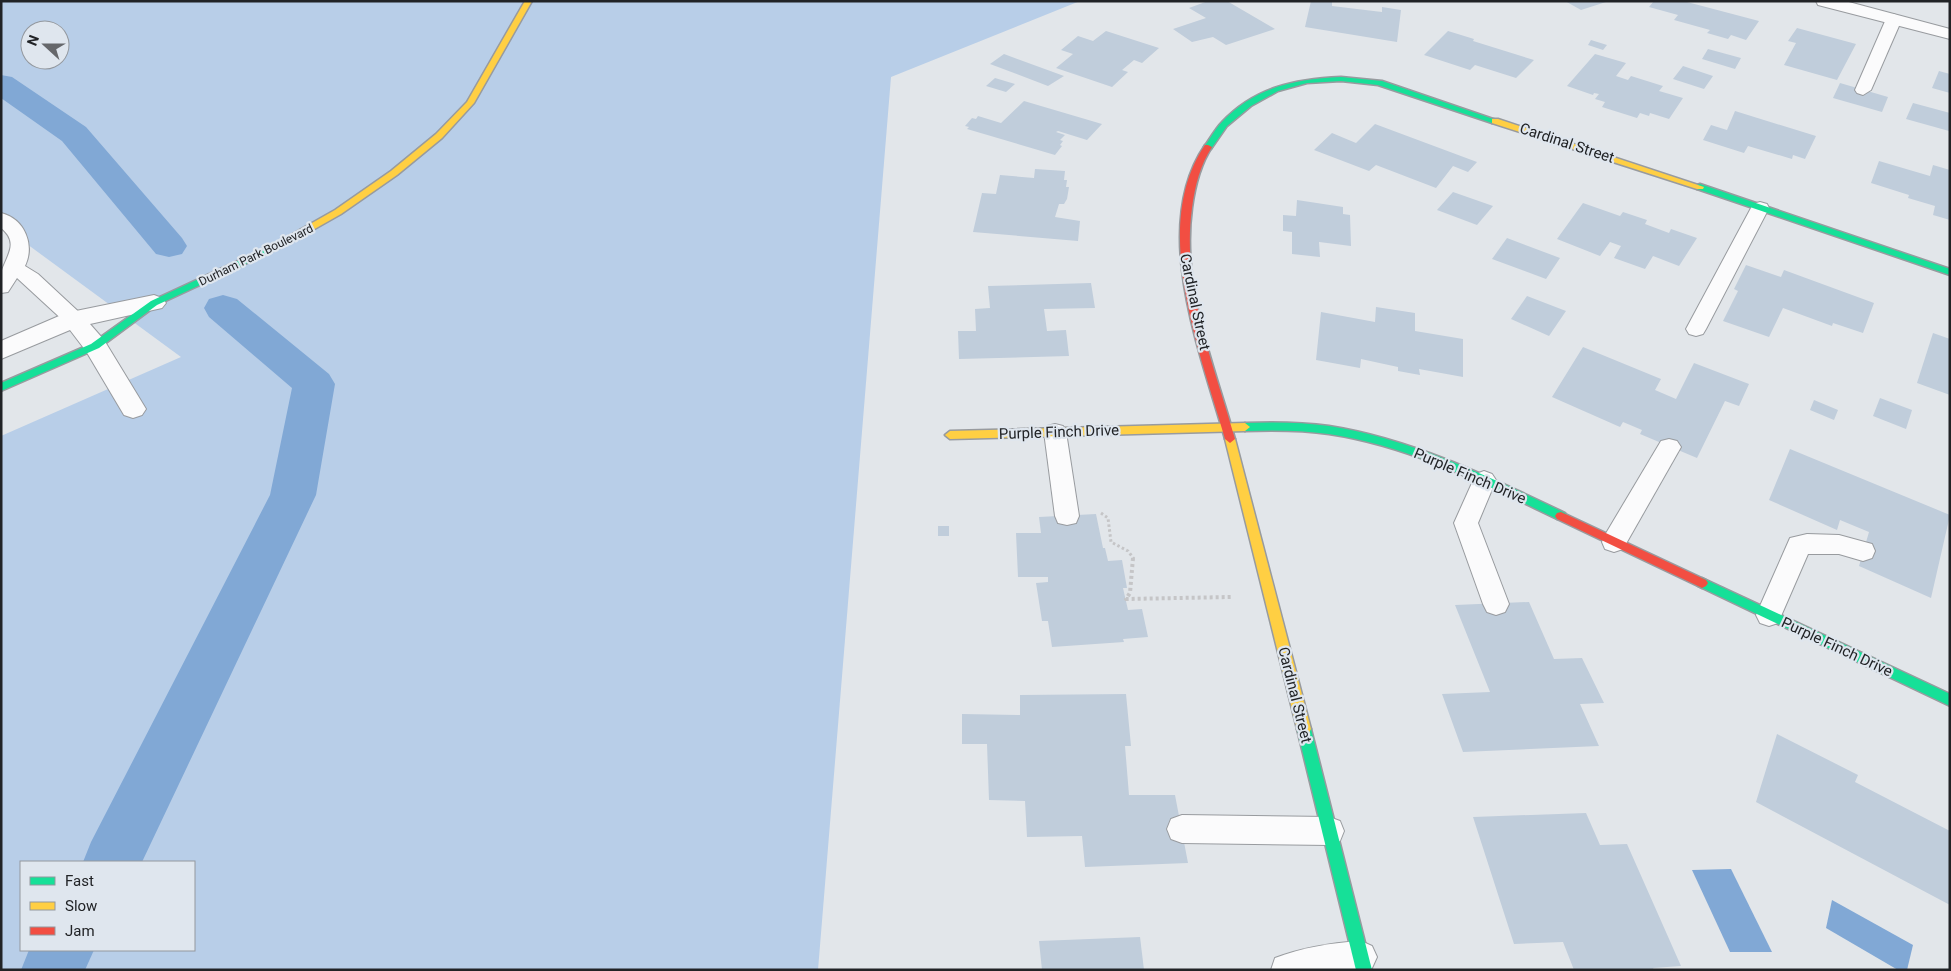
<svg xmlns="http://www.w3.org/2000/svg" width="1951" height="971" viewBox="0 0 1951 971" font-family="Roboto,sans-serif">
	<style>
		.green { fill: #b8cee8; fill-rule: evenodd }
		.water { fill: #81a8d5 }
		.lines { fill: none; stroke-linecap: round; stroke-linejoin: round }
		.canal { fill: #81a8d5; fill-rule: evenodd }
		.building { fill: #c0cddb }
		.lane-casing { stroke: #989b9f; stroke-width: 2 }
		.street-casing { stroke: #989b9f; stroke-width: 2 }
		.fast-casing { stroke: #989b9f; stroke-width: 3 }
		.slow-casing { stroke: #989b9f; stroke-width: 3 }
		.jam-casing { stroke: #989b9f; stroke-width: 3 }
		.path-far1 { stroke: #c5c5c7; stroke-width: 3; stroke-dasharray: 2.5 2.5; stroke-linecap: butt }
		.path { stroke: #c5c5c7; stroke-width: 4; stroke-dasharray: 3 3; stroke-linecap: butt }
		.lane { fill: #fbfbfc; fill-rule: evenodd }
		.street { fill: #fbfbfc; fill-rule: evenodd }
		.fast { fill: #16e098; fill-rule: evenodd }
		.slow { fill: #ffcf43; fill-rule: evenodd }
		.jam { fill: #f24e42; fill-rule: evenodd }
		.labels { text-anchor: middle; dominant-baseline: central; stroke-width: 4.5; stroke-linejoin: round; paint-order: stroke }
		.far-street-label { font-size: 12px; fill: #212326; stroke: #dfe6ee }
		.street-label { font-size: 15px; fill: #212326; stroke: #dfe6ee }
	</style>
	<rect width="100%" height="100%" fill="#e2e6ea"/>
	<path class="green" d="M1,1H1080L891,77L818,970H1V436L181,357L1,225ZM30,30H60V60H30ZM21,862H194V950H21Z"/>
	<g class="water">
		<polygon points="1731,869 1772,952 1730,952 1692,870"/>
		<polygon points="1832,900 1913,945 1907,970 1898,970 1826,928"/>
	</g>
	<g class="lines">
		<g class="canal">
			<polygon points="1,75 12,77 86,127 182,238 187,246 182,254 169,257 156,254 62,141 1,98"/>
			<polygon points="223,295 237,299 329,374 335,384 316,495 142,862 83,862 91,842 270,495 292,388 209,317 204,308 209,299"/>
			<polygon points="29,950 94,950 85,970 21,970"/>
		</g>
	</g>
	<g class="building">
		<polygon points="1208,1 1227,1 1275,29 1226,45 1213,37 1192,42 1173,29 1206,18 1189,8"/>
		<polygon points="1311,1 1332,1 1332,6 1382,12 1382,7 1401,10 1397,42 1305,27"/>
		<polygon points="1565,1 1606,1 1606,2 1581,10"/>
		<polygon points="1654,1 1687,2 1759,21 1746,40 1731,35 1728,39 1707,33 1710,30 1674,20 1678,15 1649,7"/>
		<polygon points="1797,28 1856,44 1837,80 1784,65 1796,43 1788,41"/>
		<polygon points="1106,31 1159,48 1142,63 1134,60 1122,70 1128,72 1112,87 1056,68 1073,54 1061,50 1078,36 1093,41"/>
		<polygon points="1448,31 1474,39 1473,41 1534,60 1516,78 1475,65 1470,70 1424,55"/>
		<polygon points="1591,40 1607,45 1603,50 1588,45"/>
		<polygon points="1708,49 1741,58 1735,69 1702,59"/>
		<polygon points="1004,54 1064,76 1048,86 990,64"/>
		<polygon points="1595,54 1626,63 1616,76 1628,80 1631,76 1663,86 1659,91 1683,98 1669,119 1650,113 1649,116 1640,113 1637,118 1602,107 1605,102 1595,99 1599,94 1594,93 1593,95 1567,86"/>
		<polygon points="1683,66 1713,76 1704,89 1673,79"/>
		<polygon points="1939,71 1950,74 1950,93 1932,88"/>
		<polygon points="995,78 1015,84 1006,92 986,86"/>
		<polygon points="1840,83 1888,97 1882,112 1833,98"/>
		<polygon points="1024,101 1102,124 1087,140 1058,131 1056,132 1065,135 1060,140 1063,141 1060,145 1062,146 1055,155 967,129 969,127 965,126 972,118 976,119 978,116 1001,123"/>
		<polygon points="1913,103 1950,113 1949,131 1906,119"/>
		<polygon points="1735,111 1816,136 1805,159 1793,155 1792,159 1748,146 1744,153 1703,140 1711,125 1727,130"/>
		<polygon points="1375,124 1477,162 1468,172 1453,166 1436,188 1376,165 1369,171 1314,150 1332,133 1356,143"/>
		<polygon points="1879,161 1930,176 1933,165 1950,170 1950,220 1933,215 1935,206 1908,198 1909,195 1871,183"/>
		<polygon points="1035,169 1065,171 1064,180 1067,180 1066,187 1069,187 1067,199 1064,204 1059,204 1055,217 1080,221 1078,241 973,232 982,193 996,194 1000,175 1034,178"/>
		<polygon points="1453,192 1493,206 1477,225 1437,210"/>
		<polygon points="1297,200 1343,207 1343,214 1350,215 1351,246 1319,242 1320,257 1292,254 1292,232 1283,231 1283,215 1296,216"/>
		<polygon points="1583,203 1620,216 1623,212 1647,220 1645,224 1669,233 1671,229 1697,238 1679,266 1653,256 1645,269 1614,258 1621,246 1610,242 1600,256 1557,239"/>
		<polygon points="1507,238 1560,258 1546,279 1492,259"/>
		<polygon points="1746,265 1781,277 1784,270 1874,303 1863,333 1833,323 1832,326 1783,308 1769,337 1723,321 1738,291 1734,289"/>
		<polygon points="1091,283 1095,308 1044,309 1047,331 1066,330 1069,356 959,359 958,331 976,331 975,309 990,308 988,286"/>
		<polygon points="1527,296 1566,311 1549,336 1511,319"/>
		<polygon points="1376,307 1415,313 1415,331 1463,339 1463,377 1419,369 1420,375 1398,371 1398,367 1361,359 1360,368 1316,360 1321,312 1375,322"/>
		<polygon points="1933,333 1950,339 1950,395 1917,383"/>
		<polygon points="1583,347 1661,379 1655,390 1676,399 1694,363 1749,384 1739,406 1725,401 1697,458 1640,434 1642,430 1623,422 1620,427 1552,397"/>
		<polygon points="1880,398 1912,410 1906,429 1873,416"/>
		<polygon points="1814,400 1838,410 1834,420 1810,410"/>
		<polygon points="1790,449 1950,515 1931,598 1859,566 1869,532 1840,520 1837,530 1769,500"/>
		<polygon points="1096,514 1103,548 1105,548 1108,561 1122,560 1127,588 1123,588 1128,610 1142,609 1148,637 1123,639 1124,642 1052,647 1048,621 1042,621 1036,583 1048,582 1048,577 1018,577 1016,533 1041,533 1039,517"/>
		<rect x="938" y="526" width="11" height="10"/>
		<polygon points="1529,602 1554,659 1582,658 1604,703 1580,704 1599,746 1463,752 1442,694 1490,692 1455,605"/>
		<polygon points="1126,694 1131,746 1125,746 1129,795 1175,795 1188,863 1085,867 1082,836 1027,837 1025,801 989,800 987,744 962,744 962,714 1020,715 1020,695"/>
		<polygon points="1777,734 1858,775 1855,782 1950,831 1950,905 1756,802"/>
		<polygon points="1586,813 1600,845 1627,844 1681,966 1653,968 1654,970 1574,970 1563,942 1514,944 1473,817"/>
		<polygon points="1140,937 1144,970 1042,970 1039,941"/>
	</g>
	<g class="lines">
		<defs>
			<g id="lane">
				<polygon points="1894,14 1902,19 1871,90 1863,95 1857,93 1855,90 1886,19"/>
				<polygon points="1760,202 1767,204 1769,208 1706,329 1703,334 1696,336 1689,334 1686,329 1751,208 1753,204"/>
				<path d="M1,213C25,219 35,245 25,266L38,274L81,314L84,319L81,324L74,326L67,324L17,278L8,292L1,293C1,287 0,278 1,273C6,256 20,243 1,228Z"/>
				<polygon points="1055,424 1063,426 1066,432 1079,516 1076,523 1067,525 1058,523 1055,516 1044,432 1047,426"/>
				<polygon points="1669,439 1677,441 1681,447 1623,549 1614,552 1605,549 1602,542 1605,535 1661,441"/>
				<polygon points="1484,471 1492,474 1496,480 1478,523 1509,604 1505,612 1496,615 1487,612 1483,604 1454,523 1476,474"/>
				<polygon points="1807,534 1839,535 1872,544 1875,551 1872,558 1863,561 1839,554 1808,554 1778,623 1769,626 1760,623 1756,615 1790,538"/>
				<polygon points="1182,815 1329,817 1340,821 1344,831 1340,841 1329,845 1182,843 1171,839 1167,829 1171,819"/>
				<path d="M1361,941L1372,946L1377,957L1372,968L1369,970H1271L1275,958C1304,947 1331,943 1361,941Z"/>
			</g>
			<g id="street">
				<polygon points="1816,1 1845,1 1950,29 1950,39 1818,5"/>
				<polygon points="154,295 162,298 166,303 162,308 90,324 104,340 146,409 142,415 133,418 124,415 86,351 70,330 1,359 1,341 66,313"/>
			</g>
			<g id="fast">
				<path d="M1341,77L1382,81L1499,121L1492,123L1378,85L1341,81L1307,83L1278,91L1251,106L1227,126L1211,149H1208L1204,147C1210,139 1215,129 1222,122C1255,87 1295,79 1341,77Z"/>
				<polygon points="1700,184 1950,269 1950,275 1697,189 1697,185"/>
				<polygon points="285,239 288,240 288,244 157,305 99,348 1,391 1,383 91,344 151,301"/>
				<path d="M1245,423C1273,422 1301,422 1329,426C1412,439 1490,477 1565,513L1567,516L1565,519H1557C1484,484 1410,446 1329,434C1301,430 1273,430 1245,431L1240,427Z"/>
				<polygon points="1702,578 1950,694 1950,706 1698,586 1696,583 1698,580"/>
				<polygon points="1304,723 1309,725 1311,729 1372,970 1356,970 1297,729 1299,725"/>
			</g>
			<g id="slow">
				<polygon points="525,1 532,1 474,103 442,138 397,175 341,214 288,244 282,244 282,240 335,210 391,171 436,134 467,102"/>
				<polygon points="1492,119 1498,119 1704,187 1703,189 1697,189 1492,123"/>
				<polygon points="1245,423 1250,427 1245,431 950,439 945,435 950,431"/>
				<polygon points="1230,435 1235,439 1311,729 1309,733 1304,735 1299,733 1297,729 1225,439"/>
			</g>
			<g id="jam">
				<path d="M1205,145H1208L1212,147C1200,165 1195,186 1192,208C1181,288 1214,364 1235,439L1230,443L1225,439C1201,354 1149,227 1205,145Z"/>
				<polygon points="1561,512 1706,580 1708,583 1706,586 1702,588 1698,586 1557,519 1555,516 1557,513"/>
			</g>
		</defs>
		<use href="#lane" class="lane-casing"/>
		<use href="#street" class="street-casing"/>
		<use href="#fast" class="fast-casing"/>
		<use href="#slow" class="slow-casing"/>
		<use href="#jam" class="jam-casing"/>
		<polyline class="path-far1" points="1101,513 1108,518 1111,542 1128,551 1134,559"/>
		<polyline class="path" points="1133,558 1130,593 1126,599 1231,597"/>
		<use href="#lane" class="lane"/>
		<use href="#street" class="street"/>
		<use href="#fast" class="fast"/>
		<use href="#slow" class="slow"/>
		<use href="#jam" class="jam"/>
	</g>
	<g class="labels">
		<g class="far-street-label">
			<text transform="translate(256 255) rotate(-26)">Durham Park Boulevard</text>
		</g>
		<g class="street-label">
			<text transform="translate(1567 143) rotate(18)">Cardinal Street</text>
			<text transform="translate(1195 302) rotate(78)">Cardinal Street</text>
			<text transform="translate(1059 432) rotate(-2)">Purple Finch Drive</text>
			<text transform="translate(1470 476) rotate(23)">Purple Finch Drive</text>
			<text transform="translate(1837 647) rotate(25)">Purple Finch Drive</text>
			<text transform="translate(1295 695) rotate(76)">Cardinal Street</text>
		</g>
	</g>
	<rect width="1951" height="971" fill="none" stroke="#212326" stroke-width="5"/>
	<rect x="20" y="861" width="175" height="90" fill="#dfe6ee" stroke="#93989e"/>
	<rect x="30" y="877" width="25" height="8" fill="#16e098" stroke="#93989e"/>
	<text x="65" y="886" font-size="15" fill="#212326">Fast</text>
	<rect x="30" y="902" width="25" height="8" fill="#ffcf43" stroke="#93989e"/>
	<text x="65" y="911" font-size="15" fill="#212326">Slow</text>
	<rect x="30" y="927" width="25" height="8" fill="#f24e42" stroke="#93989e"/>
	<text x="65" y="936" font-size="15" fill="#212326">Jam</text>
	<g transform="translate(45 45) rotate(291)"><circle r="24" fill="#dfe6ee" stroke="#93989e"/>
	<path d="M0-4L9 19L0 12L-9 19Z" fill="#65676b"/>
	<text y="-8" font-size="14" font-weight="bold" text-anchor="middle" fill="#212326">N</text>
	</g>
</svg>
